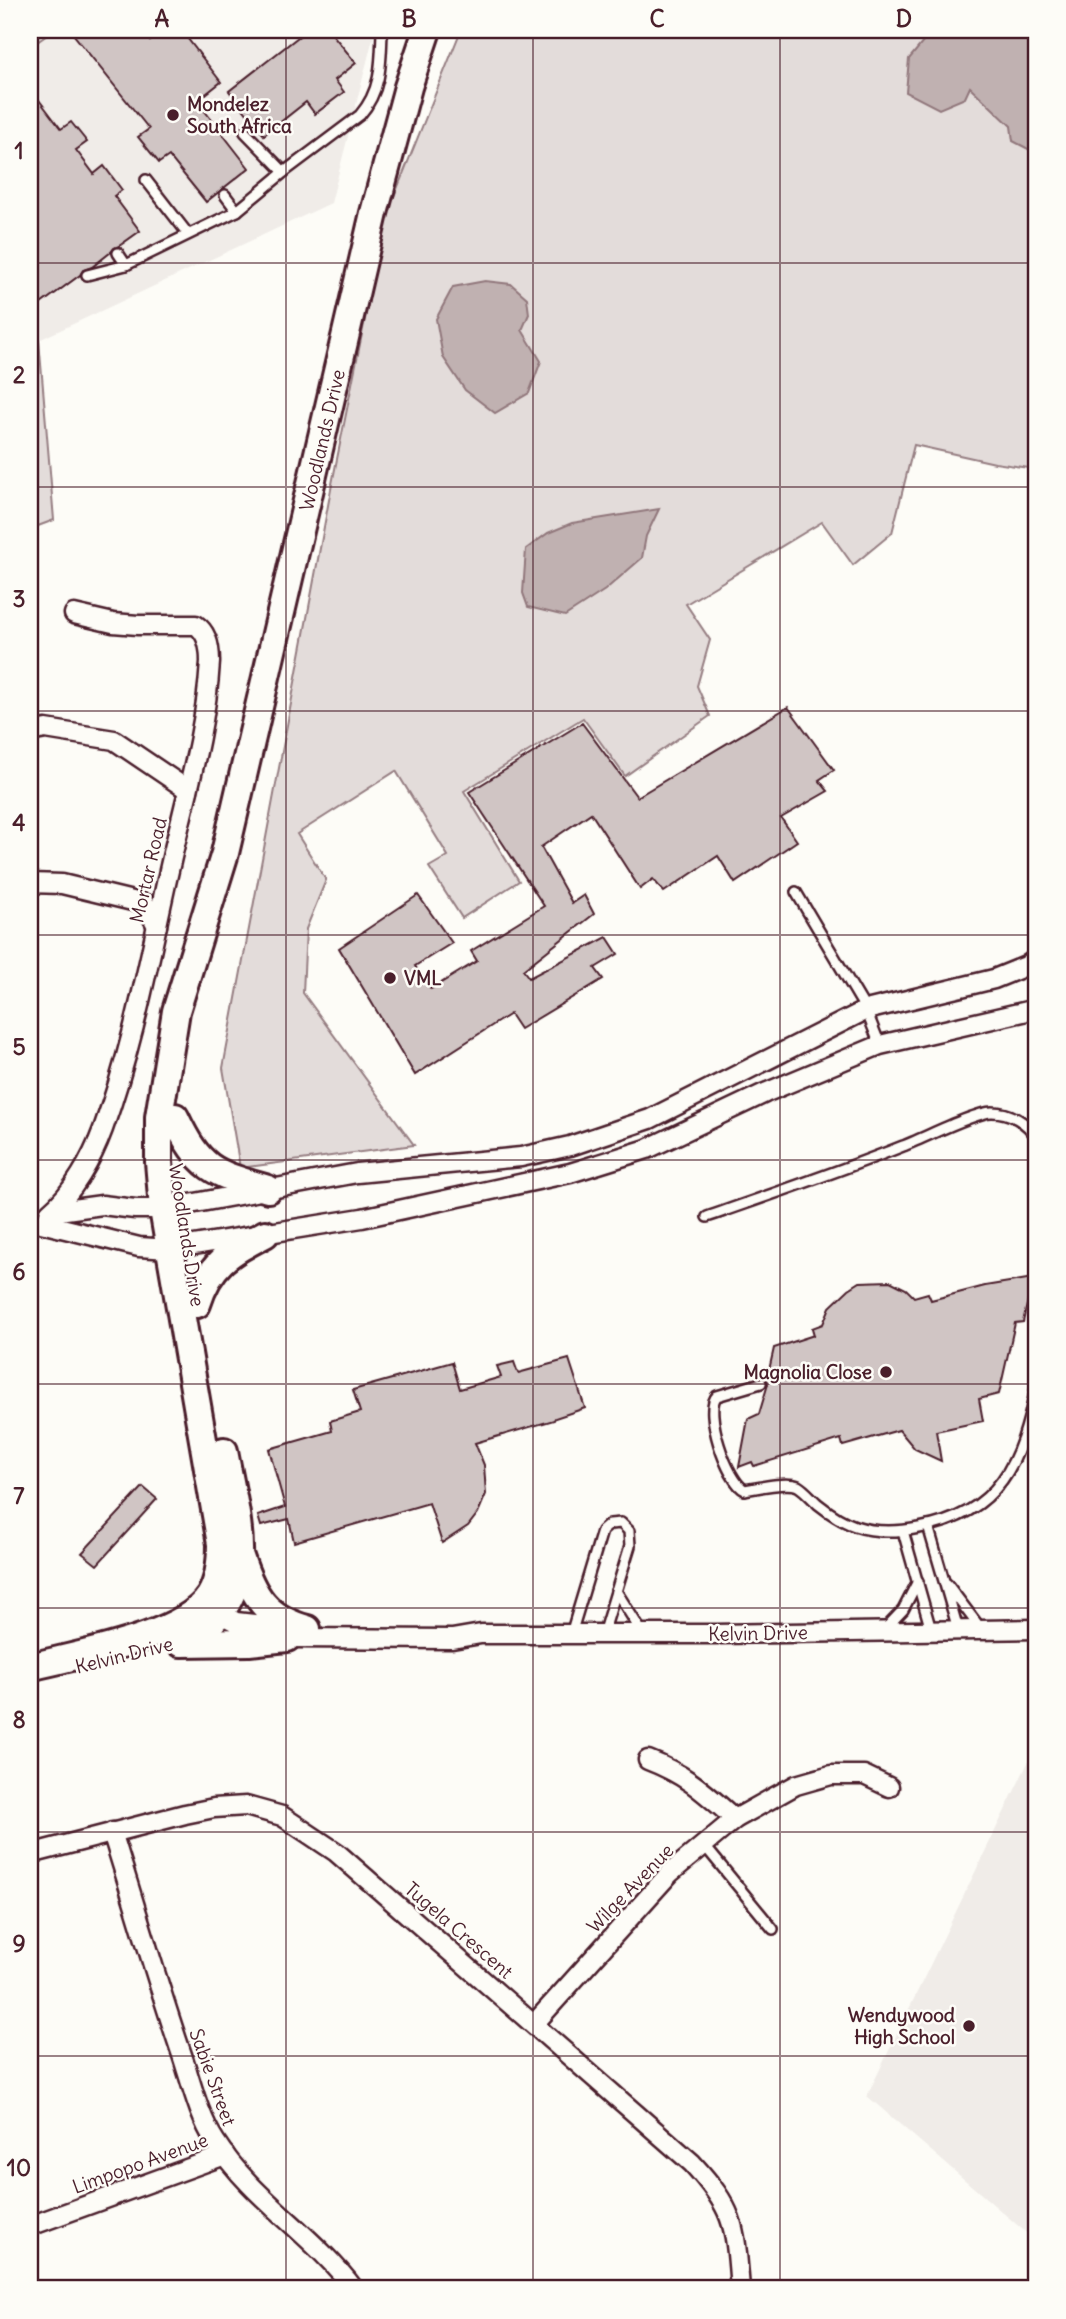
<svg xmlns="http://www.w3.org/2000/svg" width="1066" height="2319" viewBox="0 0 1066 2319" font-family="Delius,sans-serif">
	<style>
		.built { fill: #f0ece8 }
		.green { fill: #e3dcda; stroke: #967e82; stroke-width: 2 }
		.water { fill: #c0b1b1; stroke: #91777b; stroke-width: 2 }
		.building { fill: #d0c5c4; stroke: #4a1f2b; stroke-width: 2 }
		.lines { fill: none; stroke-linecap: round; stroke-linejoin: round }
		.service-casing { stroke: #4a1f2b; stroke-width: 14 }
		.minor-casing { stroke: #4a1f2b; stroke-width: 23 }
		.secondary-casing { stroke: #4a1f2b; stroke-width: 32 }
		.service { stroke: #fdfcf7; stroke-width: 9 }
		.minor { stroke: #fdfcf7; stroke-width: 18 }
		.secondary { stroke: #fdfcf7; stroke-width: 26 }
		.grid { fill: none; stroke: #4a1f2b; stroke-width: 2; stroke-opacity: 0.55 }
		.poi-dot { fill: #4a1f2b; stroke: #fdfcf7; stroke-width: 2.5 }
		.labels { text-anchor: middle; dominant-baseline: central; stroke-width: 5; stroke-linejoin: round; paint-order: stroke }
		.poi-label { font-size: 19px; font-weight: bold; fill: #4a1f2b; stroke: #fdfcf7; text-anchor: start }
		.street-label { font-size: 19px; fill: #4a1f2b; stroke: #fdfcf7 }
		.neatline { fill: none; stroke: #4a1f2b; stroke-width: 2.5 }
		.grid-label { font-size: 23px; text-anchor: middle; font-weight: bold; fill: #4a1f2b }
	</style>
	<rect width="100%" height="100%" fill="#fdfcf7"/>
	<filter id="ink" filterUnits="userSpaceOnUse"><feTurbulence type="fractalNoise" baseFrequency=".0143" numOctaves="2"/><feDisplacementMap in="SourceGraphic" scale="14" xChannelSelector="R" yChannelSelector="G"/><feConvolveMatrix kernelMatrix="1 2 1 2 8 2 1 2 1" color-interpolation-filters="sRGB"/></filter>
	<g filter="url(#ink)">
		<g class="built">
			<polygon points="54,30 375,30 331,203 39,340 30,337 30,47"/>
			<polygon points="1036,1746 1036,2241 867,2096"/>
		</g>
		<g class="green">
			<polygon points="30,30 54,30 30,47"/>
			<polygon points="461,30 1036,30 1036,469 995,463 914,445 892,533 853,565 822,522 686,604 710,640 697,686 710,716 625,776 583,718 464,791 519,881 462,918 429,867 448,856 396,771 297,834 326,880 306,929 303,993 414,1145 240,1168 223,1068 332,484 385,219"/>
			<polygon points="30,337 39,340 54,520 30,529"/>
		</g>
		<g class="water">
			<polygon points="933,30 1036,30 1036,153 1013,141 1011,126 970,87 965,98 939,109 906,92 909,59"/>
			<polygon points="485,281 511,284 527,298 529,314 522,330 541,361 529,393 495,413 465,390 443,357 436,319 453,287"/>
			<polygon points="659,509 646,536 642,558 605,590 565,616 528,607 523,593 526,549 548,533 572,523"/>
		</g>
		<g class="building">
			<polygon points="70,30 142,30 150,41 165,30 181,30 221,82 197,101 249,168 206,202 169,156 159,163 138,137 149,129"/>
			<polygon points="307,30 329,30 356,63 335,80 344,92 315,114 306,102 264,135 229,91"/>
			<polygon points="30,88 61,129 71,122 87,142 76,150 94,174 104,166 122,190 114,196 140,231 119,246 114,248 111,252 92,267 83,270 80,275 30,312"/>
			<polygon points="788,707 834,770 819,780 828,791 781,818 797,841 735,883 718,856 664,892 653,879 640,889 591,813 541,847 572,903 584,895 594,914 523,970 529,978 607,937 618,954 595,968 603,979 520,1029 510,1014 415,1075 339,948 418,895 452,943 415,966 431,989 477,961 471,951 544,906 469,792 582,723 637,797"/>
			<polygon points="1033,1278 1023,1322 1015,1323 999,1394 979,1399 983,1421 936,1431 941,1461 915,1449 899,1430 843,1446 841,1439 754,1466 752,1462 739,1467 748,1419 759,1414 768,1384 767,1379 774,1348 814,1335 812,1328 823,1324 830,1307 849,1289 860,1282 890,1281 906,1289 914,1297 928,1293 931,1300 985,1286"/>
			<polygon points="569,1359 585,1408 555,1418 554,1420 475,1443 484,1465 486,1494 478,1513 468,1526 442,1543 429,1503 294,1542 289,1519 261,1526 258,1516 285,1507 269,1449 332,1431 330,1421 360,1412 353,1390 452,1362 460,1389 501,1377 497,1366 514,1362 518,1373"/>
			<polygon points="143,1487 157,1499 97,1565 82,1553"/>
		</g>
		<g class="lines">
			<defs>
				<g id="service">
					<polyline points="245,132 284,172"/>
					<polyline points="146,180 188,234"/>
					<polyline points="225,195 237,211"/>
					<polyline points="118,253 126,265"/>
					<path d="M87,275L126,265L237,211L284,172L360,115C382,90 381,61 382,30"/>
					<polyline points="796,892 866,1010 880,1045"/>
					<path d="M707,1217C772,1194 838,1172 903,1146C922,1139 975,1112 992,1112C1010,1112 1027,1122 1036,1137"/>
					<path d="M761,1383L717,1396C703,1409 727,1482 745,1490C757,1488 786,1481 798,1486C805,1490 812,1499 818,1504C828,1512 843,1522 855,1526C876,1533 898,1532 919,1528C1000,1514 1021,1461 1036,1388"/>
					<polyline points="928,1526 958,1629"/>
					<polyline points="903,1531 931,1630"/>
					<polyline points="947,1584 981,1629"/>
					<polyline points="616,1591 643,1634"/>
					<polyline points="884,1630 903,1610 918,1581"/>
					<polyline points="571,1634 602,1531 610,1524 621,1523 629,1531 630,1546 603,1634"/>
					<polyline points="704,1845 773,1929"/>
				</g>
				<g id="minor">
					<polyline points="30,732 46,729 114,740 188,790"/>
					<polyline points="30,883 62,884 145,904 157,926"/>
					<polyline points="51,1212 102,1205 135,1209 163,1209 357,1173 521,1157 570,1146 650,1119 866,1010 994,979 1026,966 1036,959"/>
					<path d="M49,1213C73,1193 92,1159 103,1129C134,1044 150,954 170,866C185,799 206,731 210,662C210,648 208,633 196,625H138L113,623L74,614"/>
					<polyline points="33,1221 139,1247 169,1249 362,1218 570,1173 647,1149 765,1093 880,1045 1036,1009"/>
					<polyline points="209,1608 236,1622 289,1628"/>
					<polyline points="291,1638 452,1639 481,1634 716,1634 1036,1629"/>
					<path d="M648,1760C687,1775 704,1792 735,1819"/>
					<path d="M112,1832C135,1905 156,1979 181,2052C191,2081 198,2115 215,2141C252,2199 314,2235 354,2289"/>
					<path d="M30,1854L185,1814L214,1808L246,1806L282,1816L336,1852L692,2163C736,2211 735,2226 740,2289"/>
					<polyline points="534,2024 670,1873 735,1819 796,1785 831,1775 864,1775 889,1787"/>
					<polyline points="30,2226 225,2155"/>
				</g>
				<g id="secondary">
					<path d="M175,1117C200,1170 213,1173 268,1189"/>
					<path d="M197,1304C210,1263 229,1253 265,1234"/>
					<path d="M240,1557C253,1596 266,1618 307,1629"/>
					<path d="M181,1641C265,1604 237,1522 224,1451"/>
					<polyline points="181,1643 249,1642 287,1638"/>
					<path d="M30,1667C76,1655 184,1637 210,1596C219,1581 221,1562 221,1544L163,1209L159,1162V1117L176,1011L225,853L374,213L408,87L427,30"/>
				</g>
			</defs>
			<use href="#service" class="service-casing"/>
			<use href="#minor" class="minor-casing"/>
			<use href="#secondary" class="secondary-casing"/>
			<use href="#service" class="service"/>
			<use href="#minor" class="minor"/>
			<use href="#secondary" class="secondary"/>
		</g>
	</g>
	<path class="grid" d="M286,30V2289M533,30V2289M780,30V2289M30,263H1036M30,487H1036M30,711H1036M30,935H1036M30,1160H1036M30,1384H1036M30,1608H1036M30,1832H1036M30,2056H1036"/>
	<g class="poi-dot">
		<circle cx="173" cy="115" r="7"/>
		<circle cx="390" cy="978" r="7"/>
		<circle cx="886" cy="1372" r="7"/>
		<circle cx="969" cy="2026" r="7"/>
	</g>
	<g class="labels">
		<g class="poi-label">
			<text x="187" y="104">Mondelez<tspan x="187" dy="22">South Africa</tspan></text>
			<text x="404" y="978">VML</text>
			<text x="872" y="1372" text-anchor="end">Magnolia Close</text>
			<text x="955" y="2015" text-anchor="end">Wendywood<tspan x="955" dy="22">High School</tspan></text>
		</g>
		<g class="street-label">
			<text transform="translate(322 440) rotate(-77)">Woodlands Drive</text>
			<text transform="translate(148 870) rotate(-77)">Mortar Road</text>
			<text transform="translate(187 1235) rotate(81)">Woodlands Drive</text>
			<text transform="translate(758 1633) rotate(-1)">Kelvin Drive</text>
			<text transform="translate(124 1655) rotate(-14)">Kelvin Drive</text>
			<text transform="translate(630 1888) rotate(-46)">Wilge Avenue</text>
			<text transform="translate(459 1930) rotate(41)">Tugela Crescent</text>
			<text transform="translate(213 2077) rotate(70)">Sabie Street</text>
			<text transform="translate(140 2163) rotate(-20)">Limpopo Avenue</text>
		</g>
	</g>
	<rect width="1066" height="2319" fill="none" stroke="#fdfcf7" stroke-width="77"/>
	<rect x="38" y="38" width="990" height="2242" class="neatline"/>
	<g class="grid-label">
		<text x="162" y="27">A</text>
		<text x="409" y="27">B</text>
		<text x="657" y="27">C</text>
		<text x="904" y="27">D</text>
		<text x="19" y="159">1</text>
		<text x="19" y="383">2</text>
		<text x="19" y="607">3</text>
		<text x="19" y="831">4</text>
		<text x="19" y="1055">5</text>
		<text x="19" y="1280">6</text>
		<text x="19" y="1504">7</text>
		<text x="19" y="1728">8</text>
		<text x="19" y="1952">9</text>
		<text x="19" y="2176">10</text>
	</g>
</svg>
